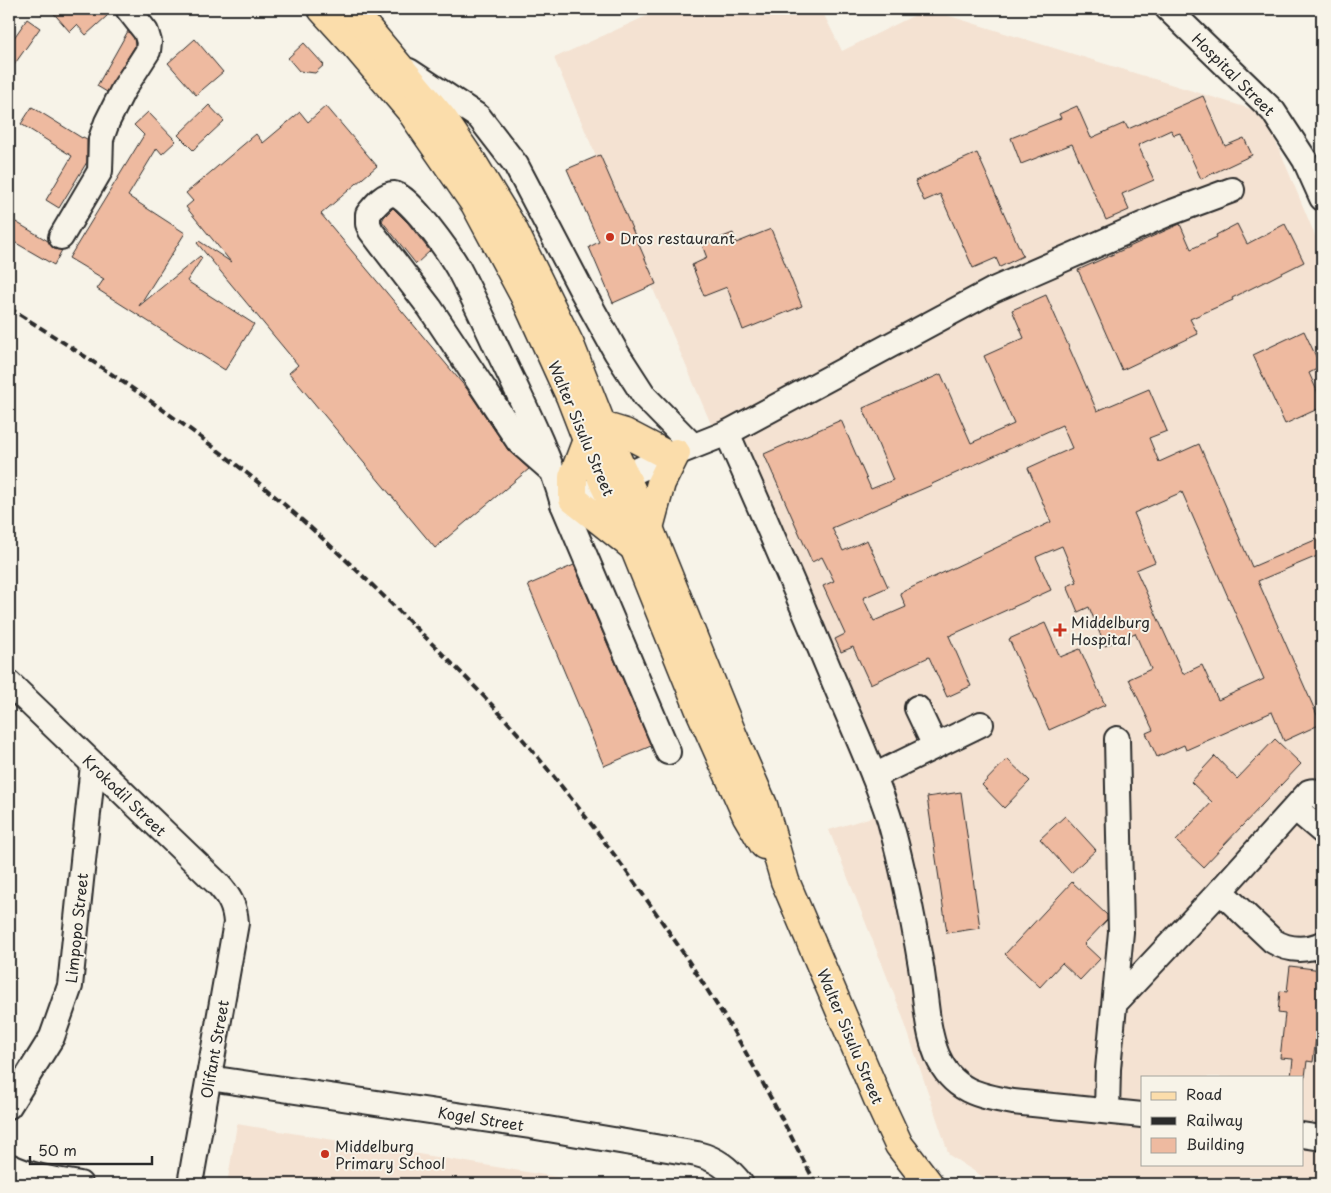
<svg xmlns="http://www.w3.org/2000/svg" width="1331" height="1193" viewBox="0 0 1331 1193" font-family="'Playpen Sans',sans-serif">
	<style>
		.built { fill: #f4e2d2; fill-rule: evenodd }
		.building { fill: #eebaa0; stroke: #2b2b2b; fill-rule: evenodd }
		.lines { fill: none; stroke-linecap: round; stroke-linejoin: round }
		.minor-casing { stroke: #2b2b2b; stroke-width: 28 }
		.major-casing { stroke: #2b2b2b; stroke-width: 31 }
		.minor { stroke: #f7f3e8; stroke-width: 24 }
		.major { stroke: #fbddab; stroke-width: 28 }
		.rail { stroke: #2b2b2b; stroke-width: 4; stroke-dasharray: 8 4; stroke-linecap: butt }
		.poi-dot { fill: #c8321e; stroke: #f7f3e8; stroke-width: 2 }
		.labels { text-anchor: middle; dominant-baseline: central; stroke-width: 4; stroke-linejoin: round; paint-order: stroke }
		.street-label { font-size: 15px; fill: #2b2b2b; stroke: #f7f3e8 }
		.poi-label { font-size: 15px; fill: #2b2b2b; stroke: #f7f3e8; text-anchor: start }
	</style>
	<rect width="100%" height="100%" fill="#f7f3e8"/>
	<filter id="ink" filterUnits="userSpaceOnUse"><feTurbulence type="fractalNoise" baseFrequency=".02" numOctaves="2"/><feDisplacementMap in="SourceGraphic" scale="10" xChannelSelector="R" yChannelSelector="G"/><feConvolveMatrix kernelMatrix="1 2 1 2 8 2 1 2 1" color-interpolation-filters="sRGB"/></filter>
	<g filter="url(#ink)">
		<g class="built">
			<path d="M662,9H821L842,51L927,9L1264,113L1322,252V1184H994L949,1155L901,1012L829,830L875,816L720,445L554,58ZM1142,1077H1302V1164H1142Z"/>
			<polygon points="237,1124 599,1184 227,1184"/>
		</g>
		<g class="building">
			<polygon points="50,9 100,9 107,16 86,35 77,25 70,32"/>
			<polygon points="27,19 40,28 9,72 9,45"/>
			<polygon points="128,31 134,38 135,46 107,92 97,86"/>
			<polygon points="195,39 223,72 196,95 168,63"/>
			<polygon points="304,43 324,65 315,73 299,71 288,58"/>
			<polygon points="1203,96 1225,146 1244,138 1252,155 1201,179 1180,133 1174,135 1171,130 1138,145 1154,180 1122,194 1129,210 1106,220 1072,144 1021,164 1011,138 1061,118 1059,114 1077,106 1091,138 1125,123 1128,129"/>
			<polygon points="209,105 224,121 193,150 178,135"/>
			<polygon points="326,106 377,166 321,214 467,389 508,450 529,469 435,548 289,373 298,365 197,243 199,241 231,262 186,207 193,201 186,193 256,134 263,143 300,112 308,122"/>
			<polygon points="32,107 82,138 83,137 87,139 87,162 59,208 46,200 72,156 21,124"/>
			<polygon points="148,112 176,141 162,154 157,148 128,196 185,233 139,306 200,256 202,258 187,281 254,324 225,370 97,289 104,279 69,258 144,135 134,125"/>
			<polygon points="977,153 1023,256 1000,267 996,258 973,268 940,194 924,201 915,181"/>
			<polygon points="600,155 656,284 613,303 589,247 599,242 567,169"/>
			<polygon points="393,208 408,223 430,251 416,264 382,221 384,217"/>
			<polygon points="9,218 48,241 54,249 62,250 54,265 9,239"/>
			<polygon points="1180,224 1191,249 1217,237 1216,235 1237,224 1247,244 1285,224 1304,262 1232,298 1233,300 1190,319 1198,334 1122,370 1078,270"/>
			<polygon points="771,229 802,306 743,330 727,287 704,296 692,265 707,258 702,245 733,233 736,243"/>
			<path d="M1046,295L1097,411L1149,389L1167,431L1149,438L1159,462L1199,444L1252,567L1322,537V554L1258,581L1321,724L1284,741L1272,712L1186,750L1184,745L1157,757L1146,733L1153,730L1129,679L1151,669L1135,633L1105,646L1089,607L1078,612L1067,586L1077,582L1062,546L1036,557L1051,590L949,636L971,686L947,697L929,657L870,684L853,647L841,652L835,639L845,634L823,586L834,581L822,557L812,562L764,454L841,420L871,489L893,480L863,408L941,374L971,443L1014,424L984,356L1024,338L1012,310ZM1062,425L1072,448L1028,468L1051,522L900,593L906,607L874,621L863,598L888,587L867,540L843,551L832,528L932,485V484ZM1182,492L1264,679L1218,700L1202,665L1183,674L1136,570L1155,562L1134,513Z"/>
			<polygon points="1304,331 1321,367 1309,373 1322,402 1322,407 1285,424 1253,355"/>
			<polygon points="574,565 651,746 604,766 528,585"/>
			<polygon points="1045,623 1060,657 1080,649 1105,705 1049,730 1009,639"/>
			<polygon points="1275,739 1301,764 1203,867 1176,841 1212,802 1191,782 1215,756 1237,779"/>
			<polygon points="1007,759 1030,781 1004,808 982,785"/>
			<polygon points="961,792 980,928 947,933 927,797"/>
			<polygon points="1065,816 1096,850 1071,873 1040,839"/>
			<polygon points="1072,882 1107,915 1107,920 1084,944 1100,959 1080,980 1062,963 1040,987 1005,954"/>
			<polygon points="1290,966 1322,970 1322,991 1313,1062 1307,1061 1305,1077 1291,1077 1293,1059 1280,1058 1285,1014 1278,1013 1280,991 1287,992"/>
		</g>
		<g class="lines">
			<defs>
				<g id="minor">
					<polyline points="1168,9 1273,111 1305,160 1322,198"/>
					<polyline points="409,71 479,117 516,165 581,289 616,352 645,397 693,446"/>
					<polyline points="61,237 100,171 101,139 107,122 123,90 148,51 149,42 146,32 128,9"/>
					<path d="M727,433C765,518 802,604 838,691C856,734 876,776 890,821C903,868 913,918 921,966C926,995 926,1028 937,1055C952,1091 979,1096 1013,1102L1142,1115"/>
					<path d="M551,470L519,442L430,308L371,231L368,224V214C374,207 383,194 394,194C409,195 450,254 458,268C475,300 490,334 506,367C526,409 551,459 563,504L669,456L727,433L993,290L1167,214L1232,190"/>
					<polyline points="563,504 668,752"/>
					<path d="M9,683L218,884C229,896 235,906 236,923L190,1184"/>
					<polyline points="917,708 935,746"/>
					<polyline points="874,776 981,724"/>
					<polyline points="1296,809 1322,831"/>
					<path d="M1220,891L1273,941C1289,951 1305,951 1322,944"/>
					<path d="M1115,1003L1220,891L1309,792C1316,790 1319,793 1322,799"/>
					<path d="M209,1078L530,1126L697,1154C717,1159 728,1168 741,1184"/>
					<polyline points="9,1106 52,1037 70,986 93,765"/>
					<polyline points="1107,1111 1108,1069 1121,932 1117,739"/>
					<polyline points="1302,1135 1322,1138"/>
					<path d="M9,1166C32,1177 55,1180 80,1184"/>
				</g>
				<g id="major">
					<polyline points="322,9 353,43 410,110 475,204 525,297 570,396 604,484 634,547 699,708 747,816 764,845"/>
					<polyline points="351,9 443,119 473,163 512,227 570,345 602,426 649,528 733,736 763,805 785,881 880,1104 899,1145 929,1184"/>
					<polyline points="602,426 625,433 669,456"/>
					<polyline points="587,440 573,477 573,499 631,545"/>
					<polyline points="649,528 661,483 676,453"/>
				</g>
			</defs>
			<use href="#minor" class="minor-casing"/>
			<use href="#major" class="major-casing"/>
			<use href="#minor" class="minor"/>
			<use href="#major" class="major"/>
			<path class="rail" d="M9,308C91,359 172,413 248,474C308,523 364,576 418,630C457,668 496,707 531,749C597,828 658,912 713,999C752,1058 783,1122 816,1184"/>
		</g>
	</g>
	<g class="poi-dot">
		<circle cx="610" cy="237" r="5"/>
		<path d="M1057.5 622.5h5v5h5v5h-5v5h-5v-5h-5v-5h5z"/>
		<circle cx="325" cy="1154" r="5"/>
	</g>
	<g class="labels">
		<g class="street-label">
			<text transform="translate(1234 74) rotate(45)">Hospital Street</text>
			<text transform="translate(582 428) rotate(67)">Walter Sisulu Street</text>
			<text transform="translate(125 795) rotate(44)">Krokodil Street</text>
			<text transform="translate(76 928) rotate(-84)">Limpopo Street</text>
			<text transform="translate(851 1036) rotate(67)">Walter Sisulu Street</text>
			<text transform="translate(214 1049) rotate(-80)">Olifant Street</text>
			<text transform="translate(481 1118) rotate(9)">Kogel Street</text>
		</g>
		<g class="poi-label">
			<text x="620" y="237">Dros restaurant</text>
			<text x="1071" y="621">Middelburg<tspan x="1071" dy="17">Hospital</tspan></text>
			<text x="335" y="1145">Middelburg<tspan x="335" dy="17">Primary School</tspan></text>
		</g>
	</g>
	<rect width="1331" height="1193" fill="none" stroke="#f7f3e8" stroke-width="30"/>
	<rect x="15" y="15" width="1301" height="1163" fill="none" stroke="#2b2b2b" stroke-width="2" filter="url(#ink)"/>
	<rect x="1141" y="1076" width="162" height="90" fill="#f7f3e8" stroke="#a5a39c"/>
	<rect x="1151" y="1092" width="25" height="8" fill="#fbddab" stroke="#a5a39c"/>
	<text x="1186" y="1100" font-size="15" fill="#2b2b2b">Road</text>
	<rect x="1151" y="1117" width="25" height="8" fill="#2b2b2b" stroke="#a5a39c"/>
	<text x="1186" y="1126" font-size="15" fill="#2b2b2b">Railway</text>
	<rect x="1151" y="1138" width="25" height="15" fill="#eebaa0" stroke="#a5a39c"/>
	<text x="1186" y="1150" font-size="15" fill="#2b2b2b">Building</text>
	<path d="M30 1156v8h122v-8" fill="none" stroke="#2b2b2b" stroke-width="2.5"/>
	<text x="38" y="1156" font-size="15" fill="#2b2b2b" stroke="#f7f3e8" stroke-width="4" paint-order="stroke">50 m</text>
</svg>
